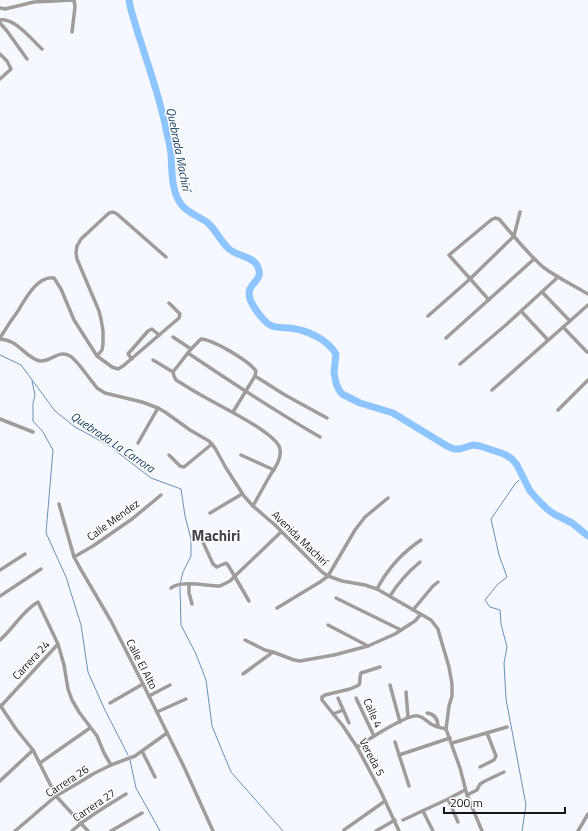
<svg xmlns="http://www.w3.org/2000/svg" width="588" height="831" viewBox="0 0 588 831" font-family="'Titillium Web',sans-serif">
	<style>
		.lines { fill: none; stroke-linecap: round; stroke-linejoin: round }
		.stream { stroke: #6890b9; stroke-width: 1 }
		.river { stroke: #8cc5ff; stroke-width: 7 }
		.minor { stroke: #a09c9b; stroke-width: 3.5 }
		.labels { text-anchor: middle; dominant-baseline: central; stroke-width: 3; stroke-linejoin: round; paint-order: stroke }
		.street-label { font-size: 11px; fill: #131417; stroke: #fff }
		.water-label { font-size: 12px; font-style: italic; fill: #0d375b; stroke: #fff }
		.district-label { font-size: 15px; font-weight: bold; fill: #404349; stroke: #fff }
	</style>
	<rect width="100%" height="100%" fill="#f6f8ff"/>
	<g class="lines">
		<g class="stream">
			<polyline points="0,355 21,365 55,411 75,427 108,445 151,478 181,489 185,516 191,539 191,556 183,572 180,584"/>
			<polyline points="32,381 35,395 33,403 33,421 43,432 53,450 46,533 66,577 81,625 88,672 104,708 128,755"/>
			<polyline points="519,480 515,484 491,519 499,555 507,577 497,585 485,600 490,607 500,610 501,624 507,647 504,663 506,699 526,805 522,831"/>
			<polyline points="180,587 181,625 196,654 206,680 212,726 231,772 283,831"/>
			<polyline points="130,760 136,788 160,831"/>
		</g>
		<path class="river" d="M129,0C130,7 132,14 134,20C137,31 141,42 144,52C153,79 162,106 167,134C169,140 170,147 171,154C172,170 171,191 181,204C187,213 199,216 208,223C216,230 220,241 229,249C237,256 251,256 257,265C264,279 253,281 250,289C246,299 257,312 263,319C272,329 277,327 290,328C307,330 327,339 336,354L334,372L336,383L339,390L342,394L360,403L393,413L447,446L454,449H460L473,445L480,446L504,454L512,459L517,465L530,491L538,500L547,509L554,514L572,523L588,536"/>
		<g class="minor">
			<polyline points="0,8 5,9 34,2 74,0"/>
			<path d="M0,20C14,17 32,40 42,49"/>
			<polyline points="0,23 7,31 27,59"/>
			<polyline points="72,32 75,7 74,0"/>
			<polyline points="0,54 7,61 11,69 0,79"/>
			<polyline points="542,292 570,321"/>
			<path d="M489,300L449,255L491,220L495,218L499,219C513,235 527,253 543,267C556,277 573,285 588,294"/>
			<polyline points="521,311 548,340"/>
			<polyline points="428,316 470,279 514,236 520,212"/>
			<polyline points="563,327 587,352"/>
			<polyline points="173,337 191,349"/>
			<path d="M0,338C6,328 12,319 18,311C25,299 38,275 54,278L61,289L74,320L97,356L112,367L118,369L123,366L179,318L180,314L169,303"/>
			<polyline points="446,338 534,259"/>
			<path d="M0,339C19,340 25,358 40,361C51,362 59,349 70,356C77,360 88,377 94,384L97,388L105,393L142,402L158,408L165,412L190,430L209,441L215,448L226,468L244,496L253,506L275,525L322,572L328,576L342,581L365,585L377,589L431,620L438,629L439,633L449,667L452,684V696L449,706L446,729L460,768L467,795L482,831"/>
			<path d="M188,353C231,382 275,411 320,437"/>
			<polyline points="97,356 102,350 103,344 103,331 101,319 99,311 77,259 76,253 77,246 81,239 109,213 113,212 117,214 166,257"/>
			<polyline points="132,359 128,354 148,331 152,329 159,335"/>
			<polyline points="153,360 173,372"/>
			<polyline points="460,364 507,324 558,277"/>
			<polyline points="255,376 285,395 327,418"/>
			<polyline points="492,390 588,305"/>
			<polyline points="558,410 588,380"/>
			<path d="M233,412L255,376L256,371C249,361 214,340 201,339L191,349L173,372L174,376L176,380C187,387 197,393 208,399C222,407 278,434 280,449C282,460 273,470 268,479C263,488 258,497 253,506"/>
			<polyline points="0,419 33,432"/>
			<polyline points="138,443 158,408"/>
			<polyline points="169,455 180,466 184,467 212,444"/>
			<polyline points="241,455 274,470"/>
			<polyline points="59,504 74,557 80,568 111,621 143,684 185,769 213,831"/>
			<polyline points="210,513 242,494"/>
			<polyline points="201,538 213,564 217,567 226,563 228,565 249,601"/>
			<polyline points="74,557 93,546 132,519 161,495"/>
			<polyline points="0,570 25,554"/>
			<polyline points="189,584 189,593 192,604"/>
			<path d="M171,588C183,580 206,586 220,586L230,581L235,576L281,532"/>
			<path d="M377,589C387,570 403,552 421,540"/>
			<polyline points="0,596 41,569"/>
			<path d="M390,596C398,583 408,572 420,562"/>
			<polyline points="336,598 401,630"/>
			<polyline points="277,608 320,582 328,576 355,530 365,517 388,498"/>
			<polyline points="413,610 433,586 438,582"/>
			<polyline points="328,625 368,646"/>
			<path d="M0,640C14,628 22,611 38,602L58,644L64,665L68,689L72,700L79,712L97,736L104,753L111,765"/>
			<polyline points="245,640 265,650 273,652 294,660 300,661 334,655 368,646 395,634 415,621 421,614"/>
			<path d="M380,667L361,673C359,677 361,681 359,685L350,689L325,695L322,697V700L343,726L357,747L380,790L399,831"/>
			<polyline points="243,674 273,652"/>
			<polyline points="390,685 400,722"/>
			<polyline points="406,692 408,717"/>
			<polyline points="149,696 170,685"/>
			<polyline points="338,698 349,723"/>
			<polyline points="356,698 374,736"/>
			<polyline points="110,703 143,684"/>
			<polyline points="0,705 16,729 33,750 56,796 88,831"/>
			<polyline points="1,706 58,644"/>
			<polyline points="157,712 186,699"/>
			<path d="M427,713C435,714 438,720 438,727"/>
			<polyline points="333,714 343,710"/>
			<polyline points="395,742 409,786"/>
			<polyline points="452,743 507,727"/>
			<path d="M357,747C368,740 408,713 418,716C423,717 427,721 431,724C436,727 441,728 446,729"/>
			<polyline points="142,751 155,777"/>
			<polyline points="399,755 450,738"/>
			<polyline points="40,763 90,728"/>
			<polyline points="480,767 494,760 496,756 487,733"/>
			<polyline points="0,781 33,750"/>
			<polyline points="467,795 477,790 480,784 485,781 504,772"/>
			<polyline points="448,799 458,822"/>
			<polyline points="423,811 433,831"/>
			<polyline points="403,820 448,799 465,790"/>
			<polyline points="344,830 385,801"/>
			<polyline points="15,831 56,796 80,782 93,774 111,765 135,756 167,733"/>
			<path d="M72,831C88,816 107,806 126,794"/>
			<polyline points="111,831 142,813"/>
			<polyline points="376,831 395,820"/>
			<polyline points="578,831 588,814"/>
		</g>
	</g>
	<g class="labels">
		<g class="street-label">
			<text transform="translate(113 520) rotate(-36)">Calle Mendez</text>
			<text transform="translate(300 538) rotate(44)">Avenida Machirí</text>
			<text transform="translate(31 660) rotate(-47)">Carrera 24</text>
			<text transform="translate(142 664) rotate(63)">Calle El Alto</text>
			<text transform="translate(373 713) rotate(66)">Calle 4</text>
			<text transform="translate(372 757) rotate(62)">Vereda 5</text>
			<text transform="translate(67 781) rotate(-33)">Carrera 26</text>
			<text transform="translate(94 805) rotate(-34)">Carrera 27</text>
		</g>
		<g class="water-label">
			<text transform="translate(179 149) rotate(79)">Quebrada Machirí</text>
			<text transform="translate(113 442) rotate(34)">Quebrada La Carrora</text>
		</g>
		<g class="district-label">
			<text x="216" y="535">Machiri</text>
		</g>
	</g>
	<path d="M444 807v6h121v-6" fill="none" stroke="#131417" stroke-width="2"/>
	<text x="450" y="807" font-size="12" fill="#131417" stroke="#ffffff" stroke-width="3" paint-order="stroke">200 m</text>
</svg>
